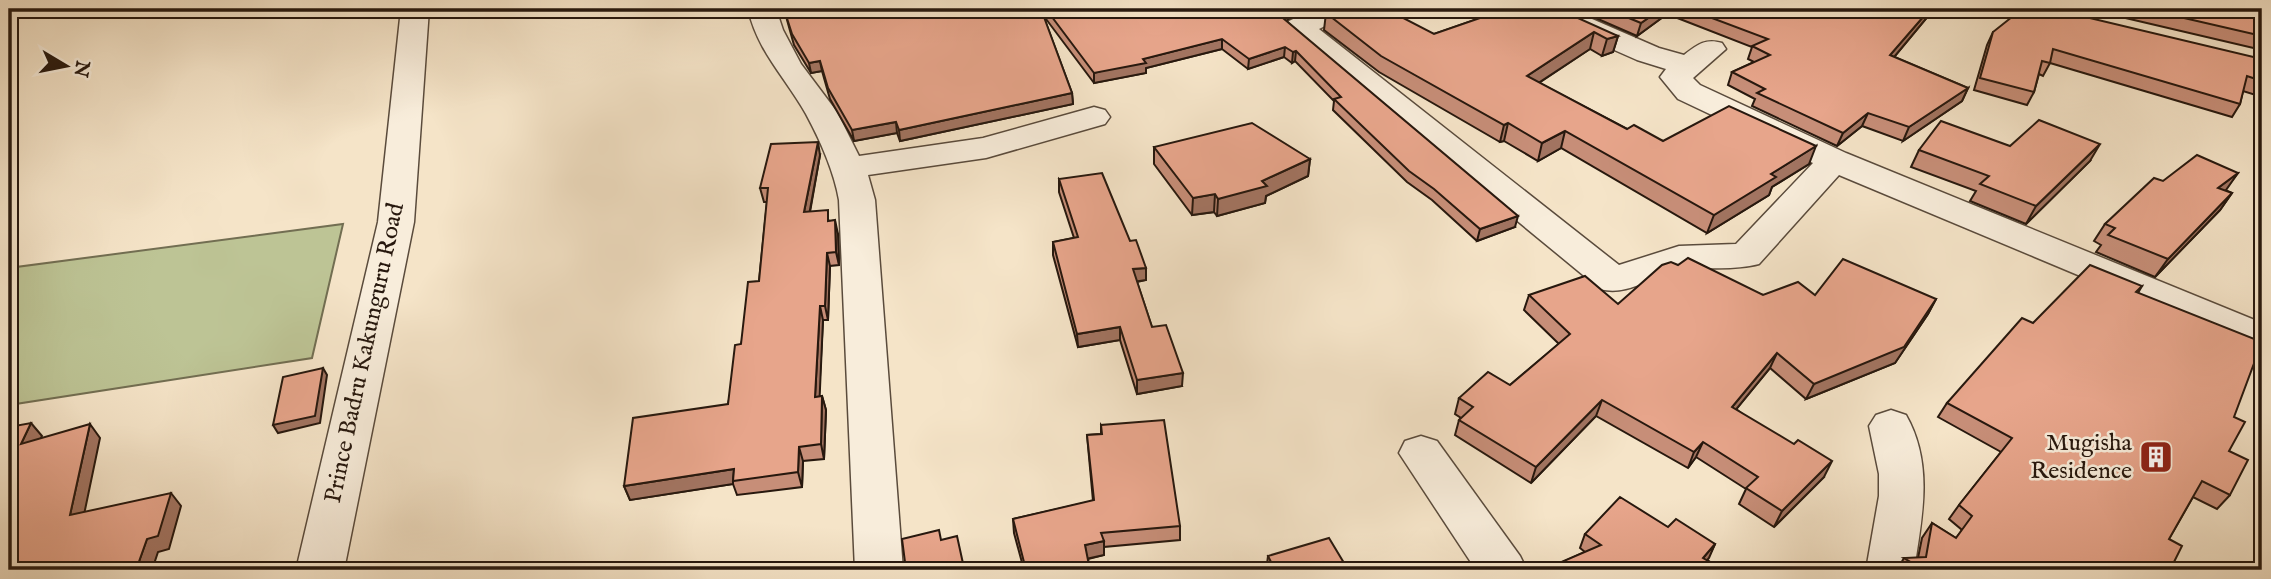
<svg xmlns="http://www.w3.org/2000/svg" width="2271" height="579" viewBox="0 0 2271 579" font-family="'IM FELL English',serif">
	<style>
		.green { fill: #bdc495; stroke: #726e52; stroke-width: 2 }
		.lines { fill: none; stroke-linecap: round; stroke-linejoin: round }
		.minor-casing { stroke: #5a4b3c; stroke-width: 3 }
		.minor { fill: #f8eddb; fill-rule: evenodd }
		.wall { fill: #c78e78; stroke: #27180e; stroke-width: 2 }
		.shaded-wall { fill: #a27461; stroke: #27180e; stroke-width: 2 }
		.building { fill: #e7a58b; stroke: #27180e; stroke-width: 2 }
		.labels { text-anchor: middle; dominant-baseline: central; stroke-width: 5; stroke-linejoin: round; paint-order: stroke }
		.street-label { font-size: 24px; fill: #27180e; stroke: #f8eddb }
		.poi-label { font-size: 24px; fill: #27180e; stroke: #f8eddb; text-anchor: end }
	</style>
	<rect width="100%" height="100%" fill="#f5e4c8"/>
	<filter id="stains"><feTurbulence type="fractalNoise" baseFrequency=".00286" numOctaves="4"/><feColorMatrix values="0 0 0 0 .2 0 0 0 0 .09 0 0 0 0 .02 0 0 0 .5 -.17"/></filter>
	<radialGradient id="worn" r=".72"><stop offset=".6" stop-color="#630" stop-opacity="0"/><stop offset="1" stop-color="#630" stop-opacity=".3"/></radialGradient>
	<polygon class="green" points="343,224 312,358 9,405 9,268"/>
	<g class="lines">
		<defs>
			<g id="minor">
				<polygon points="401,9 429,9 414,222 344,570 296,570 378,222"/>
				<path d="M748,9H776L783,30L801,64L837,112L859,156L983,138L1094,107L1105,110L1110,117L1105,124L986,158L868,175L875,200L903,570H855L839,200C834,171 820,140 806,114C785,77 758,52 748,9Z"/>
				<path d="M1314,9H1351L1347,15L1319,29L1619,265L1679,246L1736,244L1813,163L1678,99L1660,77L1666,69L1637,60L1535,15L1531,9H1569L1659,48L1684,55C1697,45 1705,38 1722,43L1726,49L1693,78L1700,85L1846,153L2262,323V352L1839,175L1759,264C1734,271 1708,266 1683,270C1654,274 1629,297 1600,289L1289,33L1284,27L1289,21Z"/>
				<path d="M1891,410L1906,415C1934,464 1922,518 1914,570H1866L1879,496V474L1869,426L1876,415Z"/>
				<polygon points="1421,436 1437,441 1520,556 1527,570 1476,570 1399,453 1405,441"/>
			</g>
		</defs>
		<use href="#minor" class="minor-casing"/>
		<use href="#minor" class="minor"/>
	</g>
	<g class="wall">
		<polygon points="784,9 1308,9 1288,19 1286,21 1515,227 1477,241 1432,200 1407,182 1333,110 1334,101 1295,61 1292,63 1284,57 1248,69 1222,49 1146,68 1146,73 1094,83 1043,15 1072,93 1073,104 900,141 897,133 854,141 830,99 822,71 811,73 794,45"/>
		<polygon points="1506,9 1618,36 1613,52 1602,56 1590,49 1539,83 1627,129 1663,141 1809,164 1772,187 1769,195 1707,233 1561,148 1538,161 1504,141 1500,142 1379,72 1324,30 1326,13 1434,34"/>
		<polygon points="1575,9 1934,9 1894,57 1968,88 1962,101 1903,141 1862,126 1837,146 1752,106 1755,99 1728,85 1732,72 1754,62 1748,59 1752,47 1667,14 1637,36"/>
		<polygon points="2087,9 2262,9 2262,50"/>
		<polygon points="1993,32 2262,59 2262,97 2243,91 2240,104 2232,117 2050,63 2043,76 2039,74 2034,92 2027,105 1974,90 1987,45"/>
		<polygon points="2010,146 2090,161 2026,224 1970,201 1976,191 1911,167 1919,150"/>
		<polygon points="1154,147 1310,159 1308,176 1266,196 1265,203 1217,216 1214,212 1192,215 1154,164"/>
		<polygon points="820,155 810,212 830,221 838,234 839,265 830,266 828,320 823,320 819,396 822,396 826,410 824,459 803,461 802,487 737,495 733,484 630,500 624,486 728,404 741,344 759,281 767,202 764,202 760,188"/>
		<polygon points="2238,173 2225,190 2232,193 2220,210 2155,277 2096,252 2101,245 2094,241 2105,224 2163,181"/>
		<polygon points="1059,179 1130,241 1146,268 1146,280 1137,282 1152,327 1182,386 1137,394 1120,340 1078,347 1053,255 1053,242 1074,238 1059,192"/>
		<polygon points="1678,265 1763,295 1815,295 1936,299 1928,314 1895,363 1806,399 1770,368 1736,409 1824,477 1774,527 1739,504 1746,489 1696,457 1688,468 1596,416 1531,483 1455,435 1459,420 1461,418 1455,414 1459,398 1510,385 1559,344 1524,310 1529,295 1618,304"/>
		<polygon points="2142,286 2138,293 2234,417 2229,451 2230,495 2217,509 2193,497 2169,539 2170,570 1897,570 1904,558 1918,558 1922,538 1932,523 1956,538 1962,530 1949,519 1959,505 2001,452 1938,417 1947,403 2033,323"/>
		<polygon points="1101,425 1180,526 1180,540 1104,547 1104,555 1088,559 1090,570 1024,570 1014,533 1013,519 1093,501 1087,435 1101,434"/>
		<polygon points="1668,527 1715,544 1707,560 1724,570 1545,570 1585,552 1580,548 1585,534"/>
		<polygon points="1268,556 1347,570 1270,570 1267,564"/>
	</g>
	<g class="shaded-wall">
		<polygon points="1289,9 1308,9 1288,19 1282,29 1283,18"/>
		<polygon points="1661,9 1669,9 1667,14 1637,36 1641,23"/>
		<polygon points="1930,9 1934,9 1885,68 1890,55"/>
		<polygon points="1594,32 1590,49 1523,93 1527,76"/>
		<polygon points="1618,36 1613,52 1602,56 1607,39"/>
		<polygon points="1222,39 1222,49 1146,68 1146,73 1094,83 1094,73 1143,59"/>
		<polygon points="1285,47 1284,57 1248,69 1249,59"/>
		<polygon points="1296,51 1295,61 1292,63 1293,52"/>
		<polygon points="820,61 822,71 811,73 809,63"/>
		<polygon points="1968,88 1962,101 1903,141 1909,127"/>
		<polygon points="1072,93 1073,104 900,141 899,130"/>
		<polygon points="1868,113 1862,126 1837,146 1843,133"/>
		<polygon points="896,122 897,133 854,141 852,130"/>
		<polygon points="1508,123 1504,141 1500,142 1504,125"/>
		<polygon points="1565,131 1561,148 1538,161 1542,143"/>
		<polygon points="818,142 820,155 807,226 804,212"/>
		<polygon points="2100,144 2090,161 2026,224 2036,206"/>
		<polygon points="1816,146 1809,164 1772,187 1769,195 1707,233 1714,215 1771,174"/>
		<polygon points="1310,159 1308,176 1266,196 1265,203 1217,216 1218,199 1262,181"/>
		<polygon points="2238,173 2226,190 2206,205 2218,188"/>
		<polygon points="2232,193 2220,210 2155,277 2168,259"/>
		<polygon points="1215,194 1214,212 1192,215 1193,198"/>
		<polygon points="1518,216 1515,227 1477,241 1480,229"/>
		<polygon points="835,220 838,234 839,265 836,252"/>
		<polygon points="827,253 830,266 828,320 825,306"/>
		<polygon points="1146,268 1146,280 1133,282 1133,269"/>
		<polygon points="1936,299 1928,314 1895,363 1806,399 1814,384"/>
		<polygon points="820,306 823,320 819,411 815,397"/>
		<polygon points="1120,327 1120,340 1078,347 1077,334"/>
		<polygon points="1777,353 1770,368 1725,423 1732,407"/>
		<polygon points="323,368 327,375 320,423 278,433 273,425"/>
		<polygon points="1183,373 1182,386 1137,394 1137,380"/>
		<polygon points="822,396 826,410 824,459 821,444"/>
		<polygon points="1602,400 1596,416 1531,483 1536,467"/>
		<polygon points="31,423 42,436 32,457 21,444"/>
		<polygon points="90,424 100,438 81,529 70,515"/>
		<polygon points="1703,442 1696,457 1688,468 1694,452"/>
		<polygon points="799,447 803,461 802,487 798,472"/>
		<polygon points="1832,461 1824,477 1774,527 1782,511"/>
		<polygon points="734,469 733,481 733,484 630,500 624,486"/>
		<polygon points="171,493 181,506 169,549 158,552 152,570 136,570 147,539"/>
		<polygon points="1104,541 1104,555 1086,559 1085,545"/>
		<polygon points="1715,544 1709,558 1698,570 1703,558"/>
	</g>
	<g class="building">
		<polygon points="784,9 1041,9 1072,93 899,130 896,122 852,130 828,88 820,61 809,63 792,34"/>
		<polygon points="1046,9 1289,9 1283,18 1518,216 1480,229 1434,189 1409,171 1334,99 1341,97 1296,51 1293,52 1285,47 1249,59 1222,39 1143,59 1146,63 1094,73"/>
		<polygon points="1335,9 1386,9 1434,34 1506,9 1558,9 1618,36 1607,39 1594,32 1527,76 1627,129 1634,125 1663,141 1729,106 1816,146 1771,174 1776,177 1714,215 1565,131 1542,143 1508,123 1504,125 1381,56 1326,13"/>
		<polygon points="1607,9 1661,9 1641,23"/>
		<polygon points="1688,9 1930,9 1890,55 1968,88 1909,127 1868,113 1843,133 1757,93 1765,89 1732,72 1770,55 1752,46 1768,39"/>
		<polygon points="2022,9 2052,9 2262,59 2262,81 2247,76 2240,104 2053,49 2050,63 2042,61 2034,92 1980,78 1993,32"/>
		<polygon points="2145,9 2262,9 2262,36"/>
		<polygon points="2039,120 2100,144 2036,206 1980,184 1989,176 1919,150 1941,121 2010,146"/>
		<polygon points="1252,123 1310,159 1262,181 1267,186 1218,199 1215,194 1193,198 1154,147"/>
		<polygon points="818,142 804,212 828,210 828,221 835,220 836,252 827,253 825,306 820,306 815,397 822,396 821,444 799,447 798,472 733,481 734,469 624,486 633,418 728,404 735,345 741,344 748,282 759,281 768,188 760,188 771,144"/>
		<polygon points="2197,155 2238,173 2218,188 2232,193 2168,259 2108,235 2115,228 2105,224 2154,178 2163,181"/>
		<polygon points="1102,173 1130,241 1136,240 1146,268 1133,269 1152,327 1166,325 1183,373 1137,380 1120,327 1077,334 1053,242 1078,237 1059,179"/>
		<polygon points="1688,258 1763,295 1798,282 1815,295 1843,259 1936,299 1904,347 1814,384 1777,353 1732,407 1794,444 1798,440 1832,461 1782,511 1746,488 1758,477 1703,442 1694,452 1602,400 1536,467 1459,420 1473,407 1459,398 1488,372 1510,385 1570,334 1529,295 1585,276 1618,304 1662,265 1671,262 1678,265"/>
		<polygon points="2090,265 2142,286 2136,292 2262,342 2234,417 2245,422 2229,451 2248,460 2230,495 2202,481 2169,539 2182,546 2170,570 1924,570 1904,558 1926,557 1932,523 1956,538 1972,516 1959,505 2012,438 1947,403 2022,318 2033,323"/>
		<polygon points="323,368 315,416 273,425 283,377"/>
		<polygon points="1164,420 1180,526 1101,533 1104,541 1085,545 1090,570 1026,570 1013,519 1094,500 1087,435 1102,434 1101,425"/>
		<polygon points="31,423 21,444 90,424 70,515 171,493 158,536 147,539 136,570 9,570 9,427"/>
		<polygon points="1620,497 1668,527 1676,519 1715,544 1703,558 1724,570 1546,570 1545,569 1601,545 1585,534"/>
		<polygon points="939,530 941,540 957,536 964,568 953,570 906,570 902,539"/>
		<polygon points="1329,538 1347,568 1340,570 1275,570 1268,556"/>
	</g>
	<defs>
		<symbol id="building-square" viewBox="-11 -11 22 22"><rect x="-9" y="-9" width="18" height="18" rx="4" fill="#8f2418" stroke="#f8eddb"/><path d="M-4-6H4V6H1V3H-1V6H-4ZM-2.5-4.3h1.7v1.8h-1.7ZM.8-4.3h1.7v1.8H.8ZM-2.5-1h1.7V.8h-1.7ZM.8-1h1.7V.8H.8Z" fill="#fff"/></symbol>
	</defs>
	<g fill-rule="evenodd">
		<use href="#building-square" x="2137" y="438" width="38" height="38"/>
	</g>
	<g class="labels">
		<g class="street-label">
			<text transform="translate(365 353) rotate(-78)">Prince Badru Kakunguru Road</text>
		</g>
		<g class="poi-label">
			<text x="2132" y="443">Mugisha<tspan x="2132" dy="28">Residence</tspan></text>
		</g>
	</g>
	<rect width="2271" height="579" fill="none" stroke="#f5e4c8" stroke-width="35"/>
	<rect x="10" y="10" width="2250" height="558" fill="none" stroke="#27180e" stroke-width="3.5"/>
	<rect x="18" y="18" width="2236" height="544" fill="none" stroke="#27180e" stroke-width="2"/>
	<g transform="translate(66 66) rotate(100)" stroke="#f8eddb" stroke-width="5" paint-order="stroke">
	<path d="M0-5L12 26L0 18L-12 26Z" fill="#27180e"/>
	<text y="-10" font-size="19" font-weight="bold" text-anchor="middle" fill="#27180e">N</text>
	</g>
	<rect width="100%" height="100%" filter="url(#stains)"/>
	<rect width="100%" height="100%" fill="url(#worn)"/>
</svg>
